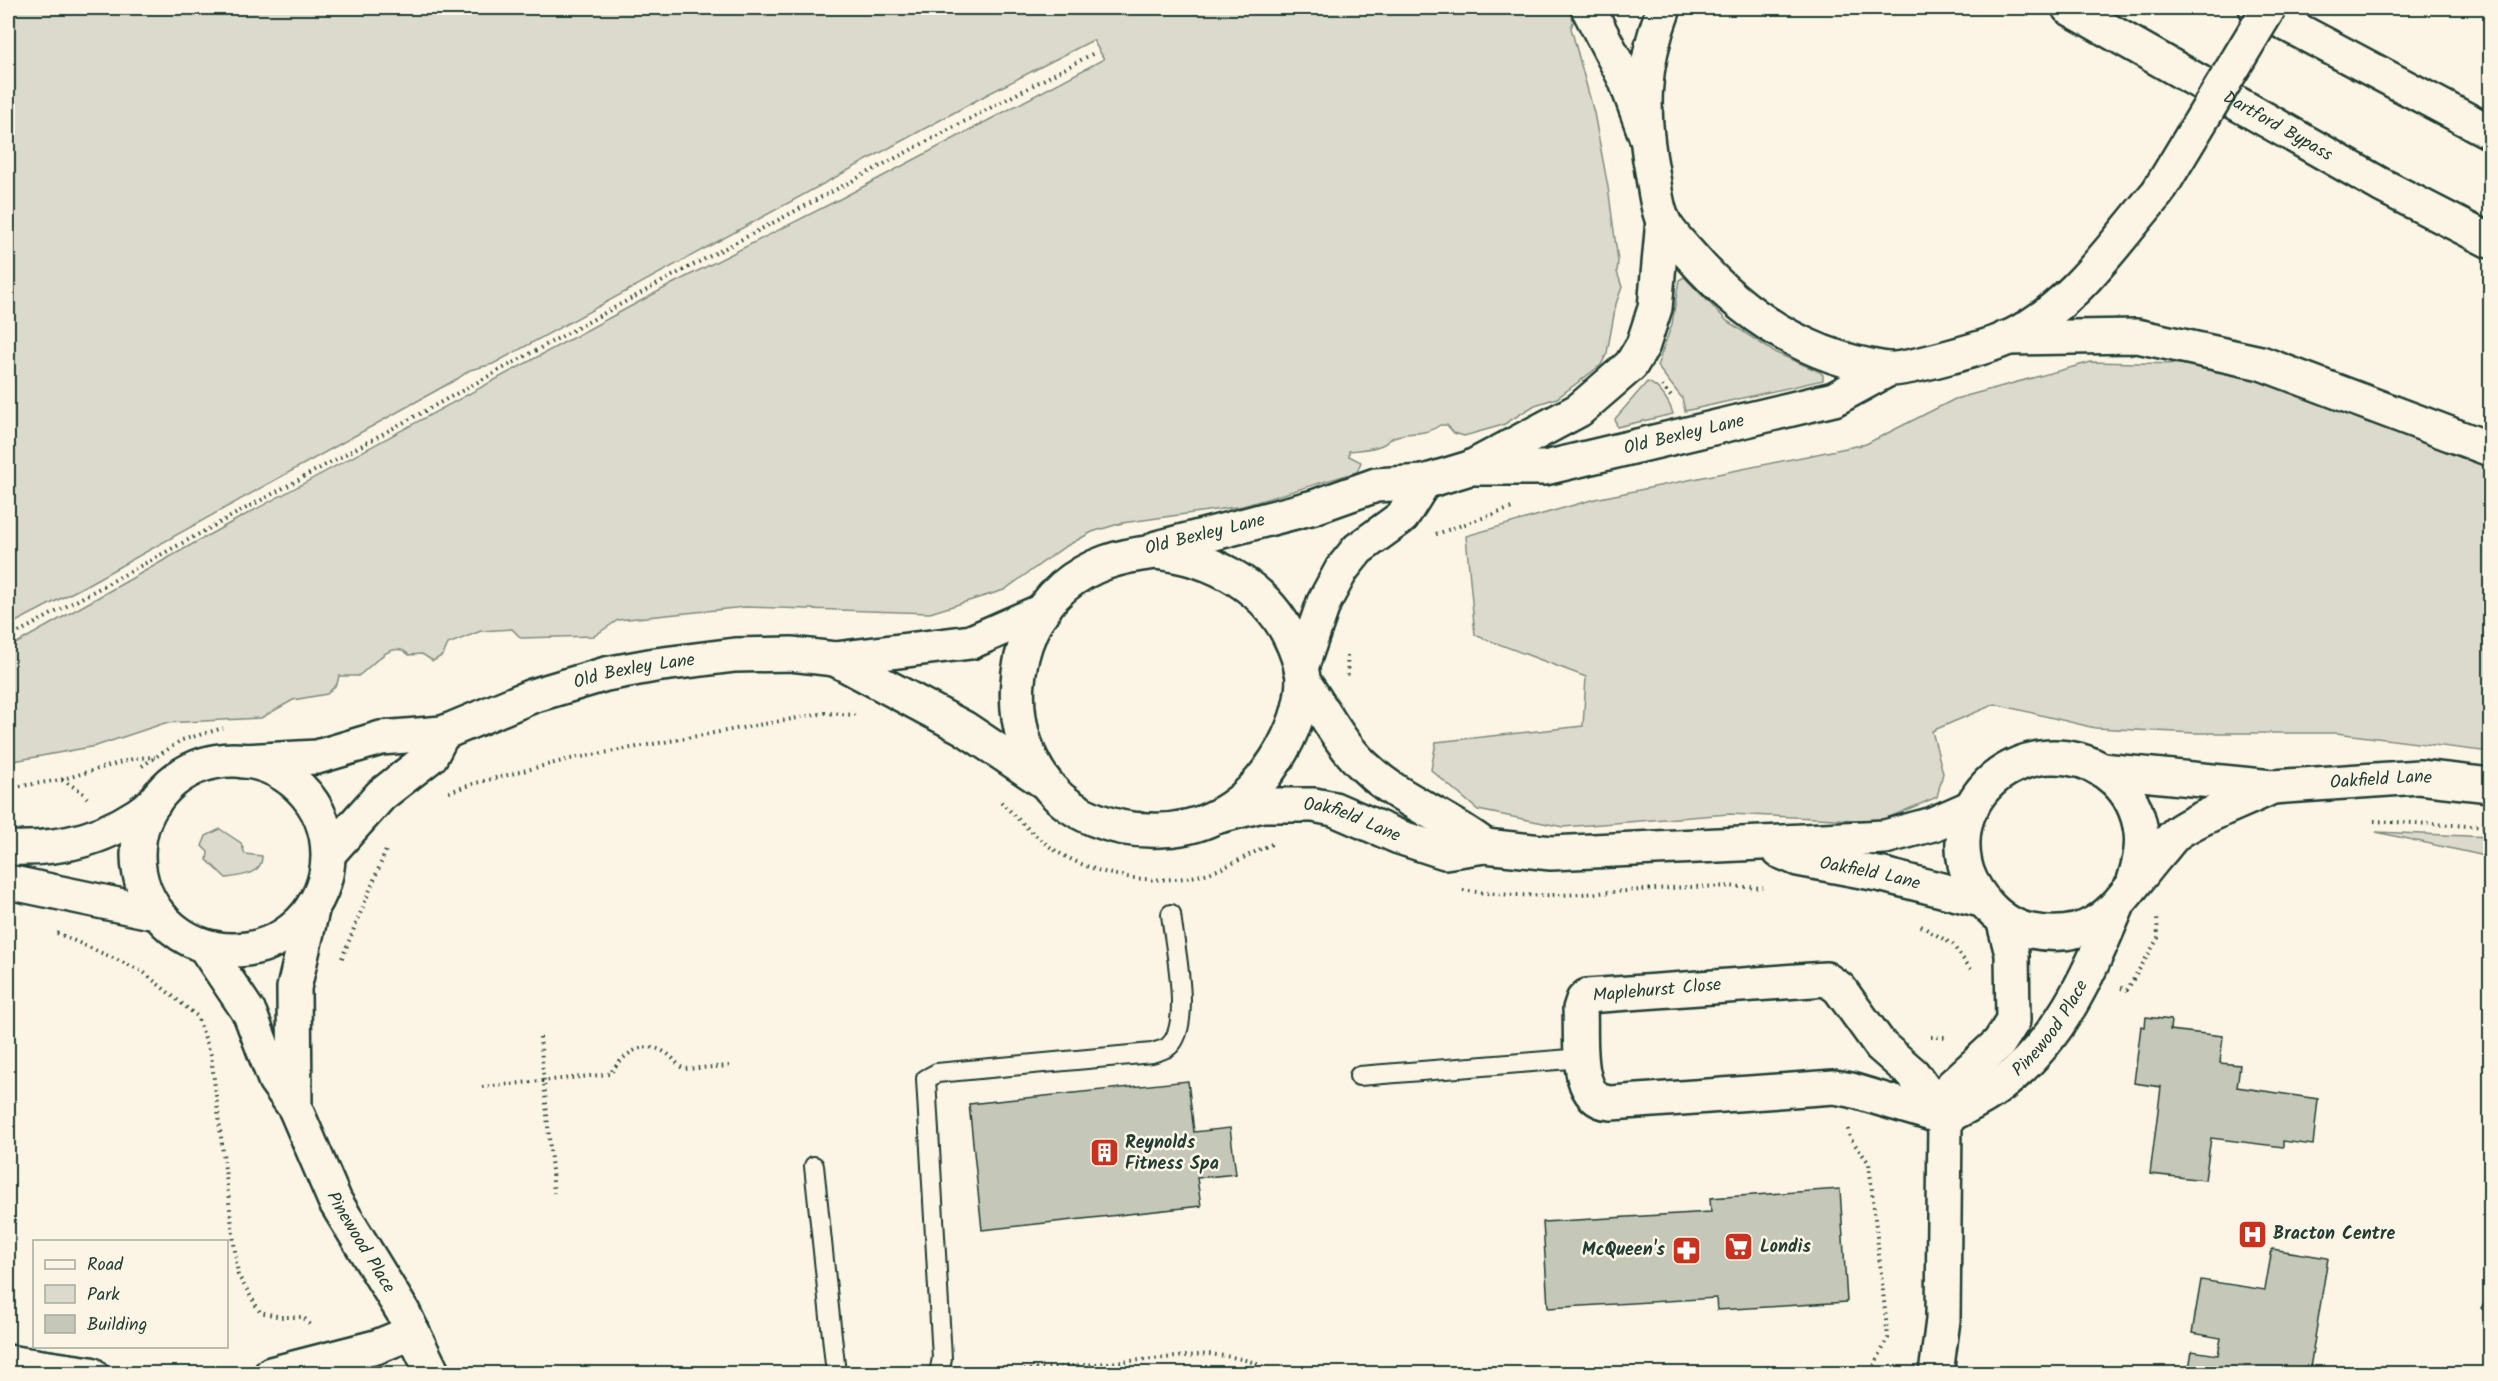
<svg xmlns="http://www.w3.org/2000/svg" width="2498" height="1381" viewBox="0 0 2498 1381" font-family="Kalam,sans-serif">
	<style>
		.green { fill: #dcdacc; stroke: #7e8c80; stroke-width: 1.5 }
		.building { fill: #c5c7b9; stroke: #1f3d34; stroke-width: 1.5 }
		.lines { fill: none; stroke-linecap: round; stroke-linejoin: round }
		.service-casing { stroke: #1f3d34; stroke-width: 22 }
		.minor-casing { stroke: #1f3d34; stroke-width: 38 }
		.tertiary-casing { stroke: #1f3d34; stroke-width: 38 }
		.primary-casing { stroke: #1f3d34; stroke-width: 38 }
		.trunk-casing { stroke: #1f3d34; stroke-width: 38 }
		.path { stroke: #1f3d34; stroke-width: 4; stroke-dasharray: 1.5 4.5; stroke-linecap: butt }
		.service { stroke: #fcf5e5; stroke-width: 18 }
		.minor { stroke: #fcf5e5; stroke-width: 33 }
		.tertiary { stroke: #fcf5e5; stroke-width: 33 }
		.primary { stroke: #fcf5e5; stroke-width: 33 }
		.trunk { stroke: #fcf5e5; stroke-width: 33 }
		.primary-bridge-casing { stroke: #1f3d34; stroke-width: 38; stroke-linecap: butt }
		.primary-bridge { stroke: #fcf5e5; stroke-width: 33 }
		.labels { text-anchor: middle; dominant-baseline: central; stroke-width: 5; stroke-linejoin: round; paint-order: stroke }
		.street-label { font-size: 18px; fill: #1f3d34; stroke: #fcf5e5 }
		.poi-label { font-size: 18px; font-weight: bold; fill: #1f3d34; stroke: #fcf5e5; text-anchor: start }
	</style>
	<rect width="100%" height="100%" fill="#fcf5e5"/>
	<filter id="ink" filterUnits="userSpaceOnUse"><feTurbulence type="fractalNoise" baseFrequency=".0167" numOctaves="2"/><feDisplacementMap in="SourceGraphic" scale="12" xChannelSelector="R" yChannelSelector="G"/><feConvolveMatrix kernelMatrix="1 2 1 2 8 2 1 2 1" color-interpolation-filters="sRGB"/></filter>
	<g filter="url(#ink)">
		<g class="green">
			<path d="M8,8H1578L1571,28L1594,113L1608,187L1618,261L1617,272L1622,287L1616,304L1607,353L1601,365L1557,398L1535,405L1503,425L1464,436L1454,433L1447,425H1440C1424,437 1410,430 1394,437C1390,439 1387,443 1382,445C1371,450 1361,449 1349,451V456L1361,462L1357,472L1243,506L1122,523L1092,532L1063,548L1004,590L930,613L745,607L618,620L594,636L521,638L512,629L481,631L448,644L443,655L433,661L422,654L409,655C392,637 372,667 358,676H339L337,684L327,694L293,700L261,718L165,723L96,746L8,762V648L223,527L672,284L838,200L1104,59L1093,40L988,94L493,364L470,370L457,379L81,588L8,626Z"/>
			<polygon points="1684,277 1727,321 1774,352 1820,372 1823,375 1823,380 1685,411 1682,398 1657,366 1672,324 1679,280"/>
			<polygon points="2091,362 2182,364 2274,382 2490,467 2490,752 2336,733 2195,733 2095,728 1995,704 1932,731 1943,773 1937,797 1880,821 1729,814 1563,827 1478,810 1431,770 1436,742 1583,726 1586,677 1475,635 1466,536 1595,499 1866,444 1955,399"/>
			<path d="M1647,382C1659,385 1670,403 1673,414L1617,427L1615,419Z"/>
			<path d="M220,829L241,843L245,854L262,856C263,874 241,876 226,878L207,860L208,852L202,846L206,836Z"/>
			<polygon points="2376,832 2490,837 2490,857"/>
		</g>
		<g class="building">
			<polygon points="2146,1017 2171,1020 2170,1030 2223,1036 2220,1063 2240,1065 2237,1087 2318,1099 2313,1145 2283,1141 2283,1147 2211,1138 2205,1180 2150,1174 2161,1087 2134,1083 2141,1026 2145,1027"/>
			<polygon points="1188,1081 1194,1132 1230,1128 1236,1174 1197,1178 1201,1206 982,1230 969,1104"/>
			<polygon points="1840,1189 1847,1302 1717,1310 1716,1298 1548,1308 1543,1222 1711,1212 1710,1198"/>
			<polygon points="2272,1249 2328,1258 2309,1374 2188,1374 2192,1351 2218,1355 2221,1338 2192,1333 2201,1280 2265,1290"/>
			<polygon points="2490,1296 2490,1316 2481,1308"/>
		</g>
		<g class="lines">
			<defs>
				<g id="service">
					<polyline points="1359,1076 1583,1058"/>
					<polyline points="814,1166 836,1374"/>
					<path d="M939,1374L942,1358L926,1079L937,1073L1152,1053C1157,1051 1165,1050 1169,1046C1193,1025 1174,944 1171,914"/>
				</g>
				<g id="minor">
					<path id="s1" d="M207,950L250,1014L275,1080L295,1108L335,1201L403,1312L433,1374"/>
					<path d="M1826,979L1839,988L1881,1046L1913,1074L1945,1118L1851,1090L1834,1087L1611,1103C1573,1102 1582,1037 1580,1009L1583,1000L1587,996Z"/>
					<polyline points="295,1108 294,988 313,906"/>
					<path id="s2" d="M1945,1118C1962,1108 1981,1100 1997,1088C2061,1041 2087,977 2117,907"/>
					<polyline points="8,1362 91,1374"/>
					<polyline points="271,1374 376,1347 413,1332"/>
					<polyline points="1936,1374 1943,1320 1945,1118 1952,1086 1999,1043 2013,1021 2012,954 2003,919"/>
				</g>
				<g id="tertiary">
					<path d="M1303,681C1323,709 1339,743 1365,767C1400,801 1447,816 1485,846"/>
					<path id="s3" d="M2102,770L2272,787L2419,777L2490,785"/>
					<path id="s4" d="M1215,817L1262,805H1314L1334,809L1399,837L1445,852L1485,846L1551,853L1885,837L1933,824L1972,807"/>
					<path id="s5" d="M1779,851L1798,859L1883,875L1981,900"/>
					<path d="M2134,881C2139,864 2143,849 2141,832C2129,744 2012,731 1972,806C1960,828 1960,859 1971,881C1983,904 2004,926 2031,931C2103,945 2120,897 2160,852C2166,846 2171,837 2178,832C2201,816 2246,800 2272,787"/>
				</g>
				<g id="primary">
					<path d="M1664,8C1641,68 1641,114 1653,177C1655,190 1657,208 1663,221C1669,233 1682,246 1691,256C1743,316 1809,358 1887,369C1905,371 1987,347 2006,339C2071,309 2113,245 2158,192"/>
					<path id="s6" d="M1475,468H1545L1834,399L1889,369"/>
					<polyline points="1157,548 1314,507 1376,485 1424,482 1470,468 1579,410 1631,365 1643,345 1655,308 1663,220"/>
					<path d="M1155,552C1215,558 1270,588 1294,646C1298,656 1303,670 1303,681C1301,733 1262,794 1215,817C1195,827 1171,831 1149,830C1114,830 1074,816 1051,789C1002,734 1007,636 1063,587C1090,564 1120,556 1155,552Z"/>
					<polyline points="835,659 964,728 1043,781"/>
					<polyline points="1301,668 1324,602 1342,569 1358,549 1402,517 1424,482"/>
					<circle cx="233" cy="855" r="95"/>
					<path id="s7" d="M243,761L317,757L381,738L443,733L532,696L606,674L655,665L735,655L791,654L835,659L971,642L1044,610"/>
					<path d="M8,848C63,850 110,838 154,803"/>
					<polyline points="330,852 381,795 431,756 443,733"/>
					<polyline points="8,882 156,913"/>
				</g>
				<g id="trunk">
					<polyline points="1588,8 1625,79 1647,139"/>
					<path id="s8" d="M2069,8L2381,185L2490,241"/>
					<polyline points="2256,8 2490,132"/>
					<polyline points="2006,338 2137,336 2261,363 2490,449"/>
				</g>
			</defs>
			<use href="#service" class="service-casing"/>
			<use href="#minor" class="minor-casing"/>
			<use href="#tertiary" class="tertiary-casing"/>
			<use href="#primary" class="primary-casing"/>
			<use href="#trunk" class="trunk-casing"/>
			<g class="path">
				<polyline points="1662,386 1673,399"/>
				<polyline points="1436,534 1512,508"/>
				<polyline points="8,638 678,273 1096,52"/>
				<polyline points="1347,656 1348,679"/>
				<polyline points="142,766 182,740 223,728"/>
				<polyline points="62,780 81,791 87,798"/>
				<polyline points="8,788 60,780 136,758 155,757"/>
				<polyline points="449,792 476,783 570,759 825,713 855,715"/>
				<path d="M1001,802C1018,819 1036,838 1056,851C1098,877 1153,886 1201,875C1227,869 1248,854 1272,844"/>
				<polyline points="2374,821 2490,827"/>
				<path d="M1463,890C1564,906 1662,880 1763,888"/>
				<polyline points="1921,926 1952,944 1973,972"/>
				<polyline points="57,933 142,971 197,1016 211,1055 238,1275 260,1312 281,1317 303,1317 310,1324"/>
				<polyline points="342,958 387,848"/>
				<polyline points="2121,988 2127,990 2158,938 2157,917"/>
				<polyline points="540,1037 554,1193"/>
				<polyline points="1931,1037 1948,1037"/>
				<path d="M482,1087L610,1074C623,1055 642,1038 666,1053C673,1057 677,1065 684,1069L729,1066"/>
				<polyline points="1848,1129 1850,1138 1869,1163 1888,1338 1870,1374"/>
				<path d="M982,1374L1209,1354C1232,1357 1256,1359 1274,1374"/>
			</g>
			<use href="#service" class="service"/>
			<use href="#minor" class="minor"/>
			<use href="#tertiary" class="tertiary"/>
			<use href="#primary" class="primary"/>
			<use href="#trunk" class="trunk"/>
			<defs>
				<polyline id="primary-bridge" points="2158,192 2269,8"/>
			</defs>
			<use href="#primary-bridge" class="primary-bridge-casing"/>
			<use href="#primary-bridge" class="primary-bridge"/>
		</g>
	</g>
	<defs>
		<symbol id="building-square" viewBox="-11 -11 22 22"><rect x="-9" y="-9" width="18" height="18" rx="4" fill="#c8321e" stroke="#fcf5e5"/><path d="M-4-6H4V6H1V3H-1V6H-4ZM-2.5-4.3h1.7v1.8h-1.7ZM.8-4.3h1.7v1.8H.8ZM-2.5-1h1.7V.8h-1.7ZM.8-1h1.7V.8H.8Z" fill="#fff"/></symbol>
		<symbol id="hospital-square" viewBox="-11 -11 22 22"><rect x="-9" y="-9" width="18" height="18" rx="4" fill="#c8321e" stroke="#fcf5e5"/><path d="M-5-5h3v3.5h4V-5h3V5h-3V1.5h-4V5h-3Z" fill="#fff"/></symbol>
		<symbol id="supermarket-square" viewBox="-11 -11 22 22"><rect x="-9" y="-9" width="18" height="18" rx="4" fill="#c8321e" stroke="#fcf5e5"/><path d="M-6-5.5h2.5l.6 2H6L4.5 2H-2.5L-4.4-4H-6ZM-1.5 3.2a1.3 1.3 0 1 0 .1 0ZM3 3.2a1.3 1.3 0 1 0 .1 0Z" fill="#fff"/></symbol>
		<symbol id="pharmacy-square" viewBox="-11 -11 22 22"><rect x="-9" y="-9" width="18" height="18" rx="4" fill="#c8321e" stroke="#fcf5e5"/><path d="M-2-6h4v4h4v4h-4v4h-4v-4h-4v-4h4Z" fill="#fff"/></symbol>
	</defs>
	<g fill-rule="evenodd">
		<use href="#building-square" x="1088" y="1136" width="33" height="33"/>
		<use href="#hospital-square" x="2236" y="1218" width="33" height="33"/>
		<use href="#supermarket-square" x="1722" y="1230" width="33" height="33"/>
		<use href="#pharmacy-square" x="1670" y="1234" width="33" height="33"/>
	</g>
	<g class="labels">
		<g class="street-label">
			<text stroke="none"><textPath href="#s8" startOffset="240">Dartford Bypass</textPath></text>
			<text stroke="none"><textPath href="#s6" startOffset="213">Old Bexley Lane</textPath></text>
			<text transform="translate(1205 535) rotate(-14)">Old Bexley Lane</text>
			<text stroke="none"><textPath href="#s7" startOffset="405">Old Bexley Lane</textPath></text>
			<text stroke="none"><textPath href="#s3" startOffset="280">Oakfield Lane</textPath></text>
			<text stroke="none"><textPath href="#s4" startOffset="141">Oakfield Lane</textPath></text>
			<text stroke="none"><textPath href="#s5" startOffset="94">Oakfield Lane</textPath></text>
			<text transform="translate(1657 991) rotate(-5)">Maplehurst Close</text>
			<text stroke="none"><textPath href="#s2" startOffset="141">Pinewood Place</textPath></text>
			<text stroke="none"><textPath href="#s1" startOffset="332">Pinewood Place</textPath></text>
		</g>
		<g class="poi-label">
			<text x="1125" y="1143">Reynolds<tspan x="1125" dy="21">Fitness Spa</tspan></text>
			<text x="2273" y="1234">Bracton Centre</text>
			<text x="1760" y="1247">Londis</text>
			<text x="1665" y="1250" text-anchor="end">McQueen's</text>
		</g>
	</g>
	<rect width="2498" height="1381" fill="none" stroke="#fcf5e5" stroke-width="30"/>
	<rect x="15" y="15" width="2468" height="1351" fill="none" stroke="#1f3d34" stroke-width="2" filter="url(#ink)"/>
	<rect x="33" y="1240" width="195" height="108" fill="#fcf5e5" stroke="#a4ab9e" stroke-width="1.5"/>
	<rect x="45" y="1260" width="30" height="9" fill="#fcf5e5" stroke="#a4ab9e" stroke-width="1.5"/>
	<text x="87" y="1270" font-size="18" fill="#1f3d34">Road</text>
	<rect x="45" y="1285" width="30" height="18" fill="#dcdacc" stroke="#a4ab9e" stroke-width="1.5"/>
	<text x="87" y="1300" font-size="18" fill="#1f3d34">Park</text>
	<rect x="45" y="1315" width="30" height="18" fill="#c5c7b9" stroke="#a4ab9e" stroke-width="1.5"/>
	<text x="87" y="1330" font-size="18" fill="#1f3d34">Building</text>
</svg>
